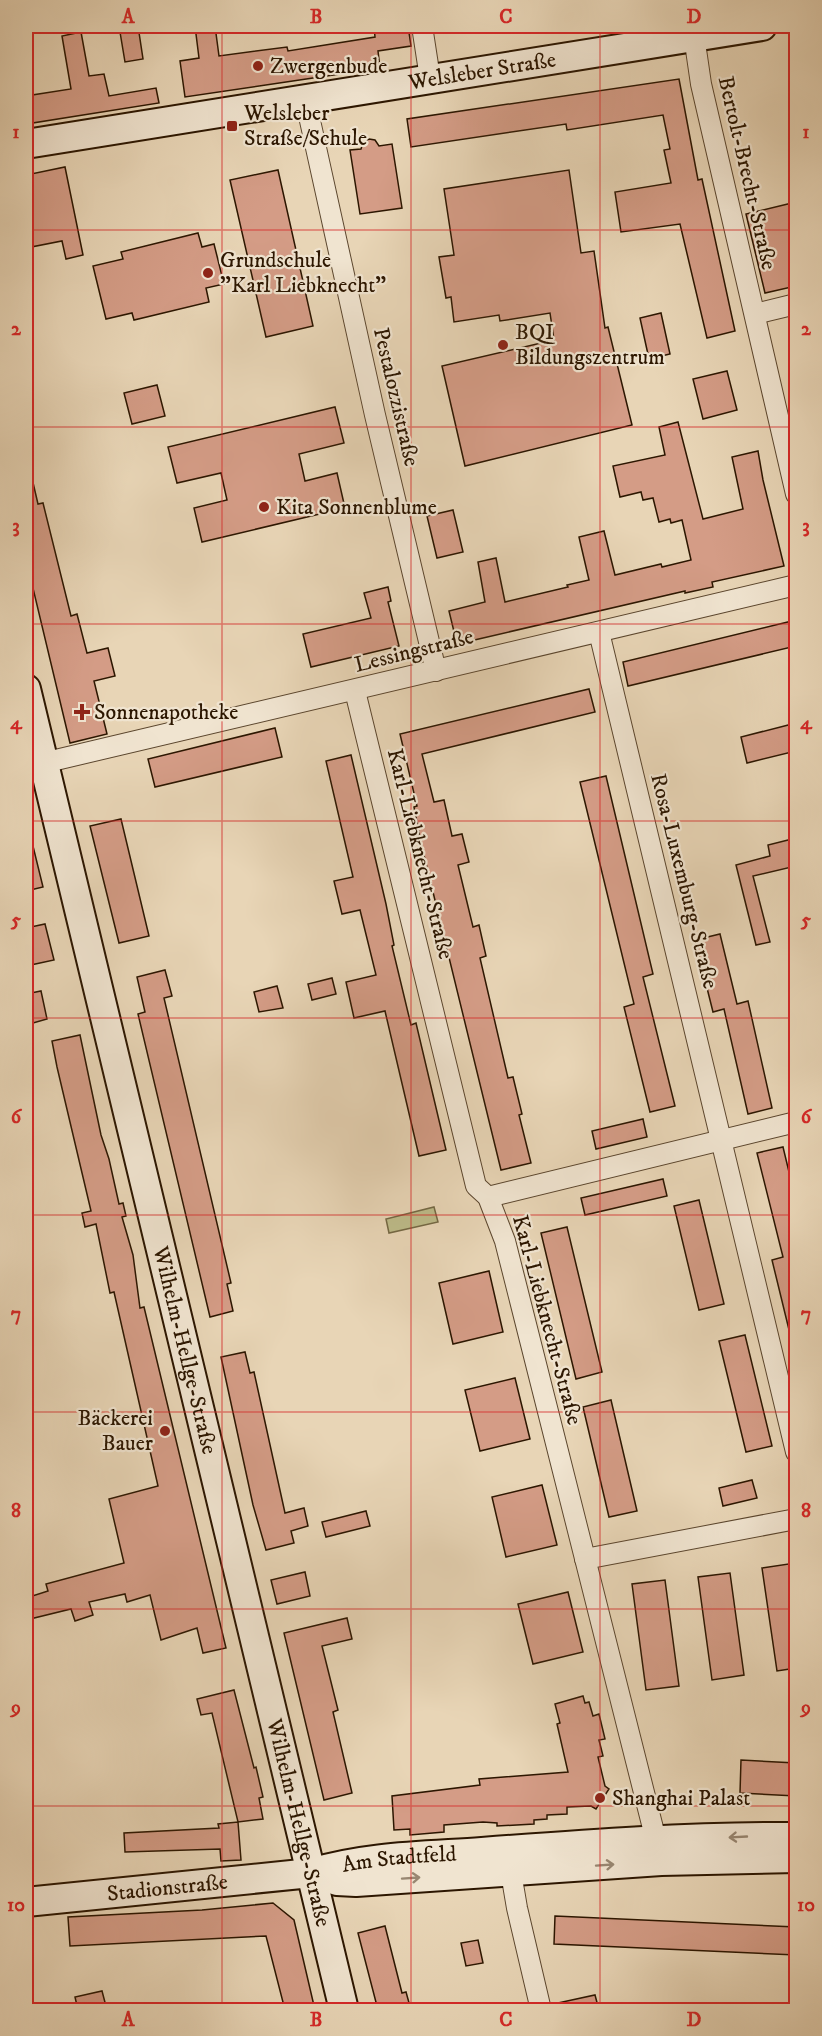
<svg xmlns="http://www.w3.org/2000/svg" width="822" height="2036" viewBox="0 0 822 2036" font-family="'IM FELL DW Pica',serif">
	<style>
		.green { fill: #bdbb89; stroke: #746844; stroke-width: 1.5 }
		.building { fill: #d49c86; stroke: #2c1600; stroke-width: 1.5 }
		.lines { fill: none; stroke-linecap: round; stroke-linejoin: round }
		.street-casing { stroke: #5b462e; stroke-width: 22 }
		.secondary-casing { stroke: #2c1600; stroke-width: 32 }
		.street { stroke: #f0e4d0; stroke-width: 20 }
		.secondary { stroke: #f0e4d0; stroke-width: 28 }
		.oneway { stroke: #988772 }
		.grid { fill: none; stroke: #d62828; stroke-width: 1.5; stroke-opacity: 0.55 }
		.poi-dot { fill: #8f2418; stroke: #f0e4d0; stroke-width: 2 }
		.labels { text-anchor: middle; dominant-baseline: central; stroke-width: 4.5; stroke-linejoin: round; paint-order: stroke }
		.poi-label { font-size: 22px; fill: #2c1600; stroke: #f0e4d0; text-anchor: start }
		.street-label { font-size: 22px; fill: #2c1600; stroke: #f0e4d0 }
		.neatline { fill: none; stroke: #d62828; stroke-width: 2 }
		.grid-label { font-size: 20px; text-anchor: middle; font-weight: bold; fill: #d62828 }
	</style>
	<rect width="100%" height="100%" fill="#e8d5b6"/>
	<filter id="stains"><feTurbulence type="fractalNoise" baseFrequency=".00333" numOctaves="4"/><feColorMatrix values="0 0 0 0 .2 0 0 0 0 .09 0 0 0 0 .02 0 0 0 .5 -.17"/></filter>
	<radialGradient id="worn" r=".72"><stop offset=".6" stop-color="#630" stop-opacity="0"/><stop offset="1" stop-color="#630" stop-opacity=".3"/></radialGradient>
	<polygon class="green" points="434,1207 438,1222 389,1233 386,1219"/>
	<g class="building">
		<polygon points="119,26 138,26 143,59 125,62"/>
		<polygon points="195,26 215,26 219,56 287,47 288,51 375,37 374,26 408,26 411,46 378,51 380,68 185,97 180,61 199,58"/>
		<polygon points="81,32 89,76 104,74 109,96 156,88 159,103 26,124 26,96 71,89 62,36"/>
		<polygon points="679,79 698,180 702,179 735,331 707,338 680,224 621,232 615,192 671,183 664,150 670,149 663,115 567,130 566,124 411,147 407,119"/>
		<polygon points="369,139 375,140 379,146 392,144 402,208 360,214 350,150 361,149 363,143"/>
		<polygon points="65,167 83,255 66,259 62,241 26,248 26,175"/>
		<polygon points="278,170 313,326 266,337 230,180"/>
		<polygon points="569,170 581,253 594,251 605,328 608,327 632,425 465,466 442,366 554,340 550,313 500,321 499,315 454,322 451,297 446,298 439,257 454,255 444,189"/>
		<polygon points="796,202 796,286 765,293 746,214"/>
		<polygon points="198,233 202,247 214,244 224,284 206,288 209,302 134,320 132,313 106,319 93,266 123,259 121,252"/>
		<polygon points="661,313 670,354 649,359 640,318"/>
		<polygon points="727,371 737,410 703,419 693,379"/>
		<polygon points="157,385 165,416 132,424 124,393"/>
		<polygon points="335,407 344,443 299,454 305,481 337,473 345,508 202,542 194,508 227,500 221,473 177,483 168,447"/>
		<polygon points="678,422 703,519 743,509 732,457 758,451 763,480 784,566 712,582 713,587 685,593 685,591 457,644 449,611 485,602 478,562 496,558 505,602 568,587 567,585 589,580 579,537 604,531 615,575 661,564 662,567 691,560 682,520 671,523 670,519 659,522 653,498 643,500 641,492 620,497 613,466 665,455 659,427"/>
		<polygon points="31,474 38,504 43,503 71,616 77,614 87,653 108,648 115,676 94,681 107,734 70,743 26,559 26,475"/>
		<polygon points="453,510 463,552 437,558 427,516"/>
		<polygon points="388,587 391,601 388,602 399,646 311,667 303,634 371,618 364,593"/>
		<polygon points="796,620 796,646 628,686 623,662"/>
		<polygon points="589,689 595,712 422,754 434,802 444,800 452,836 462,834 469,862 458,865 473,927 479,925 486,956 480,958 508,1078 513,1077 522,1114 519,1115 531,1163 501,1170 421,843 414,807 417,806 400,734"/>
		<polygon points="796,723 796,751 747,763 741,737"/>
		<polygon points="275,728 282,757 155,787 148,759"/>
		<polygon points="351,755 386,904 394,945 392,946 411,1025 416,1023 446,1150 419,1156 385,1011 354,1018 346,982 376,975 360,910 342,914 334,881 353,877 326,761"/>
		<polygon points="606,776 653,974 643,977 675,1106 650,1112 624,1007 634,1004 580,782"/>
		<polygon points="121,819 149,936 119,943 90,826"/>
		<polygon points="31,838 43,887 26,891 26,839"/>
		<polygon points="796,838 796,866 753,876 770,942 756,945 736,865 770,856 768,845"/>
		<polygon points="45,924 54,960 26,966 26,928"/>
		<polygon points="720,934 737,1004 748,1001 772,1108 748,1114 724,1009 713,1012 695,940"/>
		<polygon points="165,970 172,996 164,998 231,1283 227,1284 233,1311 210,1317 138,1014 145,1012 137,977"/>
		<polygon points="332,978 336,994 312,1000 308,984"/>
		<polygon points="277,986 283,1008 259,1012 254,992"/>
		<polygon points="41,991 47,1019 26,1025 26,994"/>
		<polygon points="80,1035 101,1135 109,1159 119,1204 123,1203 126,1216 122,1217 133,1255 140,1308 144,1307 226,1648 203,1653 197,1628 161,1640 150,1595 127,1602 125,1594 89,1602 93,1615 75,1621 71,1609 26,1620 26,1598 48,1591 46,1584 124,1563 109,1499 158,1486 114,1292 110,1293 96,1224 85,1227 82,1213 91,1211 57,1067 52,1041"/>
		<polygon points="643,1119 647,1137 596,1149 592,1131"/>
		<polygon points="783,1147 796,1201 796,1337 791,1338 772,1260 783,1257 757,1153"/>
		<polygon points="663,1179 667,1196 585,1215 581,1198"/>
		<polygon points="699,1200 724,1304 699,1310 674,1206"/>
		<polygon points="567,1227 602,1372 576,1379 541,1233"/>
		<polygon points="489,1271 503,1332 453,1344 439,1283"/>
		<polygon points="745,1335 772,1446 746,1452 719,1341"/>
		<polygon points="245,1352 250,1373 254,1372 285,1513 304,1508 308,1526 291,1531 294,1543 266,1550 253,1505 221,1357"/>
		<polygon points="515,1378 530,1439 480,1451 465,1390"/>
		<polygon points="611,1400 637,1511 609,1517 583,1407"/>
		<polygon points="752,1480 757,1498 723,1506 719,1488"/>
		<polygon points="542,1485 557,1545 506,1557 492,1497"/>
		<polygon points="366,1511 370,1526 326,1537 322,1522"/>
		<polygon points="795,1563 796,1668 777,1671 762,1568"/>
		<polygon points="305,1572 310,1596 277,1604 271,1580"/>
		<polygon points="730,1573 744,1675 712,1680 698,1577"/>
		<polygon points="665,1580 679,1686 646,1690 632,1584"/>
		<polygon points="568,1592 583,1652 533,1664 518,1604"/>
		<polygon points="347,1618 352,1639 322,1646 338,1710 333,1712 352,1793 324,1800 284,1633"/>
		<polygon points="234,1690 254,1768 256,1767 263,1797 259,1798 263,1819 238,1822 212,1713 201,1715 197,1699"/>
		<polygon points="583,1696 585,1703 589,1702 593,1716 599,1714 605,1739 599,1740 603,1756 598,1757 605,1786 609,1789 596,1809 591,1806 567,1807 567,1814 547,1815 547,1819 534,1820 534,1824 497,1826 497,1823 483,1822 444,1825 444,1832 410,1835 410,1829 394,1830 392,1796 480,1785 479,1779 568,1772 557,1724 560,1723 555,1704"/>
		<polygon points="741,1760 796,1763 796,1796 740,1793"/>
		<polygon points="238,1822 241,1860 221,1861 220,1849 125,1852 124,1833 219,1828 218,1824"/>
		<polygon points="273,1903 294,1920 315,2010 285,2010 266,1936 70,1946 68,1917 202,1910"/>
		<polygon points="555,1916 796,1927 796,1955 554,1944"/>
		<polygon points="385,1926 402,1993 406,1992 411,2010 378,2010 358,1933"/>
		<polygon points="478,1940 483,1963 466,1966 461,1943"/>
		<polygon points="102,1991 107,2010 78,2010 75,1997"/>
		<polygon points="595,1995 599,2010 554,2010 553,2004"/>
	</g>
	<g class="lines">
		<defs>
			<g id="street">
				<polyline points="422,26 430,78"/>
				<polyline points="694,36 701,84 796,494"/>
				<polyline points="305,98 375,415 436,671"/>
				<polyline points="755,314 796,304"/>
				<polyline points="599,632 796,1452"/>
				<polyline points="355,691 476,1186 488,1197 505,1241 659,1852"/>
				<polyline points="43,763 796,585"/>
				<polyline points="488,1197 796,1122"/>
				<polyline points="585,1559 796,1519"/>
				<polyline points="509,1861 517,1908 541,2010"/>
			</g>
			<g id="secondary">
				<path id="s1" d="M26,144L762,26"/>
				<path id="s2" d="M26,689L344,2010"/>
				<polyline points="318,1875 337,1881 356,1882 661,1861 796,1858"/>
				<path id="s3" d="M26,1902L311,1873C366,1856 425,1856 482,1852C586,1844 692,1836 796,1837"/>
			</g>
		</defs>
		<use href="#street" class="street-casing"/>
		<use href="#secondary" class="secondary-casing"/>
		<use href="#street" class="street"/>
		<use href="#secondary" class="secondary"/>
	</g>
	<defs><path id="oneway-shaft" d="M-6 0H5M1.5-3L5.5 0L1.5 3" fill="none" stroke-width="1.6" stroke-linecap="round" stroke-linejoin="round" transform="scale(1.5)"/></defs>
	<g class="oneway">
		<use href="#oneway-shaft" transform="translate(738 1837) rotate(177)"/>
		<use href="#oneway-shaft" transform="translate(605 1865) rotate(-4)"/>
		<use href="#oneway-shaft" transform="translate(411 1878) rotate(-4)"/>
	</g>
	<path class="grid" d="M222,26V2010M411,26V2010M600,26V2010M26,230H796M26,427H796M26,624H796M26,821H796M26,1018H796M26,1215H796M26,1412H796M26,1609H796M26,1806H796"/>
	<g class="poi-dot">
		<circle cx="258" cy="66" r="6"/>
		<rect x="226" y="120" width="12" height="12" rx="3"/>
		<circle cx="208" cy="273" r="6"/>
		<circle cx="503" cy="345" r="6"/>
		<circle cx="264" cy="507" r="6"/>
		<path d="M79 703h6v6h6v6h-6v6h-6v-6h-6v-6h6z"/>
		<circle cx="165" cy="1431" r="6"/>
		<circle cx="600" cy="1798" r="6"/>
	</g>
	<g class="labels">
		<g class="poi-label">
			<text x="270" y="66">Zwergenbude</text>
			<text x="244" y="113">Welsleber<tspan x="244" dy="25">Straße/Schule</tspan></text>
			<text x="220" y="260">Grundschule<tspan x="220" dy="25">"Karl Liebknecht"</tspan></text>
			<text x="515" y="332">BQI<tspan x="515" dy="25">Bildungszentrum</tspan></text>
			<text x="276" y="507">Kita Sonnenblume</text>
			<text x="94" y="712">Sonnenapotheke</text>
			<text x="153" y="1418" text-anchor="end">Bäckerei<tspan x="153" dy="25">Bauer</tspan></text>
			<text x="612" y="1798">Shanghai Palast</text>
		</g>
		<g class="street-label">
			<text stroke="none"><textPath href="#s1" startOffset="462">Welsleber Straße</textPath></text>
			<text transform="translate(747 173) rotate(77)">Bertolt-Brecht-Straße</text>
			<text transform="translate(396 397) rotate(77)">Pestalozzistraße</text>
			<text transform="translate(414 651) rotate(-14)">Lessingstraße</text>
			<text transform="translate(420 854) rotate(76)">Karl-Liebknecht-Straße</text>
			<text transform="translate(684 881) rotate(76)">Rosa-Luxemburg-Straße</text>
			<text transform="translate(547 1320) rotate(75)">Karl-Liebknecht-Straße</text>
			<text stroke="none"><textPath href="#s2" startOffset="680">Wilhelm-Hellge-Straße</textPath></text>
			<text stroke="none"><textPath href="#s2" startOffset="1166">Wilhelm-Hellge-Straße</textPath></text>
			<text stroke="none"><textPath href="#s3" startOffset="376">Am Stadtfeld</textPath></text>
			<text stroke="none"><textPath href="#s3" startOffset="142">Stadionstraße</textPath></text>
		</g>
	</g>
	<rect width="822" height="2036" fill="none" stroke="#e8d5b6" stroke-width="66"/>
	<rect x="33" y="33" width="756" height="1970" class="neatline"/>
	<g class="grid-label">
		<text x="128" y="23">A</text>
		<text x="316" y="23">B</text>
		<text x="506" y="23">C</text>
		<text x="694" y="23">D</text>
		<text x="16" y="138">1</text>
		<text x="806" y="138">1</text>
		<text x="16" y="335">2</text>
		<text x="806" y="335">2</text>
		<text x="16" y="532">3</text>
		<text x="806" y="532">3</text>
		<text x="16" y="729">4</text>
		<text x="806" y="729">4</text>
		<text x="16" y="926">5</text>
		<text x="806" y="926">5</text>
		<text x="16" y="1123">6</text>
		<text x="806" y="1123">6</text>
		<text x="16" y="1320">7</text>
		<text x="806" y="1320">7</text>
		<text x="16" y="1517">8</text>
		<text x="806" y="1517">8</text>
		<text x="16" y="1714">9</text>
		<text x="806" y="1714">9</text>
		<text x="16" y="1911">10</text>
		<text x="806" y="1911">10</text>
		<text x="128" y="2026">A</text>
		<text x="316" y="2026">B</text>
		<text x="506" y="2026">C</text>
		<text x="694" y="2026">D</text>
	</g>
	<rect width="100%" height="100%" filter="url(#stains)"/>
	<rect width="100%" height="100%" fill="url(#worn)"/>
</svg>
